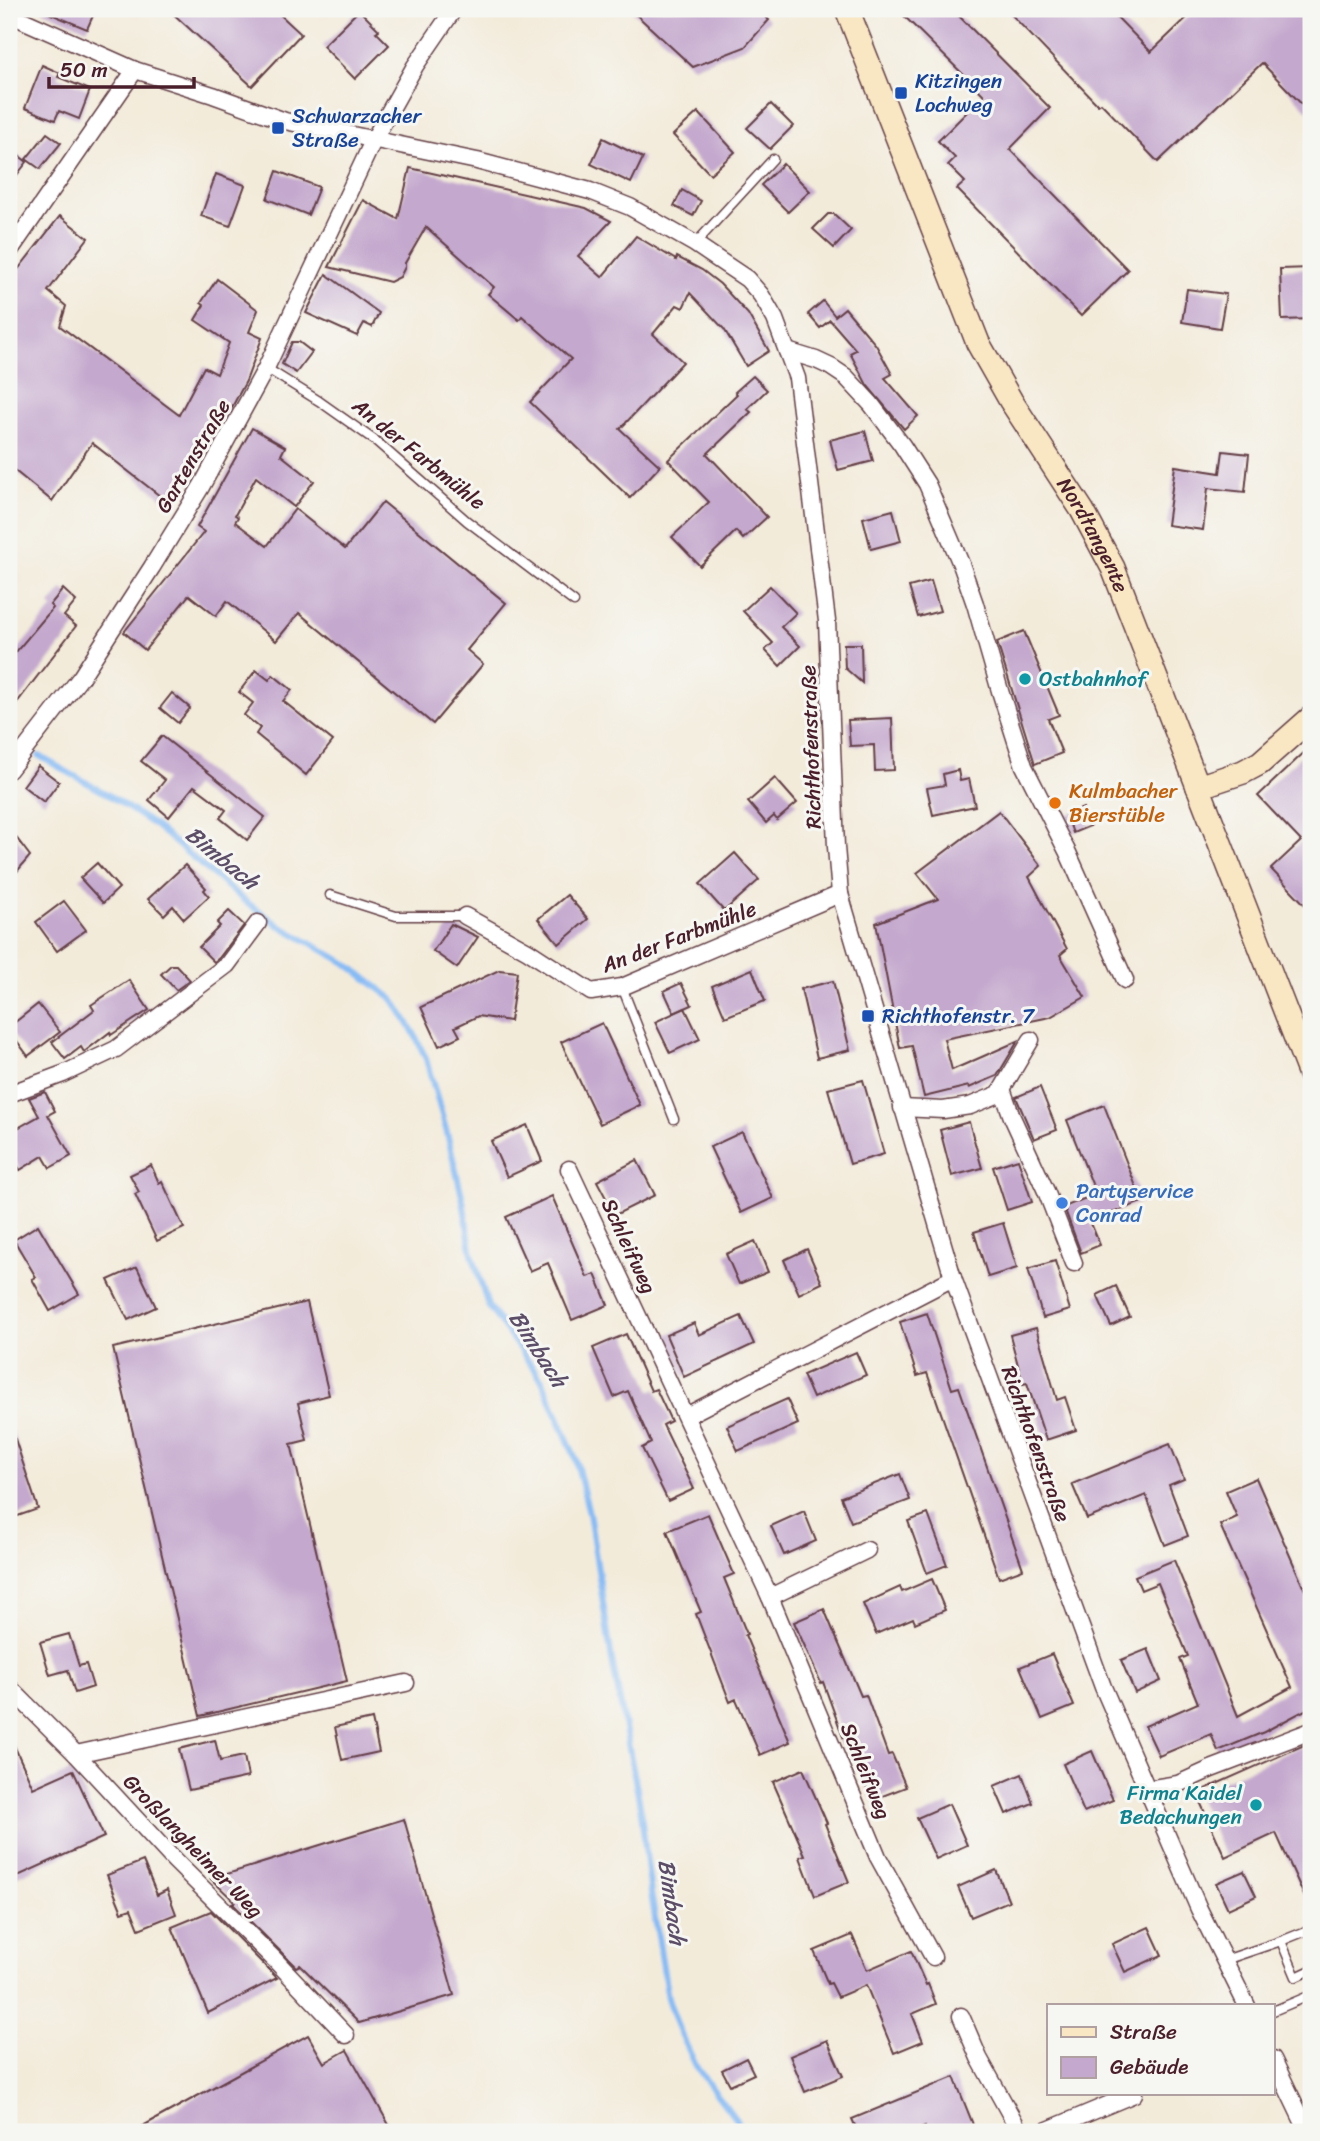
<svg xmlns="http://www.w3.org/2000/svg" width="1320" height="2141" viewBox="0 0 1320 2141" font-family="Sriracha,sans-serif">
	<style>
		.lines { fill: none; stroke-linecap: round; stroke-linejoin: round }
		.stream { stroke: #86bbf5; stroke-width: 6 }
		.building { fill: #c4a8ce }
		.lane-casing { stroke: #633e45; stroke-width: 11 }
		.street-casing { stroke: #633e45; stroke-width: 19 }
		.secondary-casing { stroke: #633e45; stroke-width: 26 }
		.lane { stroke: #fff; stroke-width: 8 }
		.street { stroke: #fff; stroke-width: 16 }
		.secondary { stroke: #f9e7c3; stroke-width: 23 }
		.transit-dot { fill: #1a4fb4; stroke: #f6f6f2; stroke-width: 2.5 }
		.culture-dot { fill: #0f9aa8; stroke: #f6f6f2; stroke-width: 2.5 }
		.food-dot { fill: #e8710a; stroke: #f6f6f2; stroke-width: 2.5 }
		.shop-dot { fill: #3f7fe0; stroke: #f6f6f2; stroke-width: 2.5 }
		.labels { text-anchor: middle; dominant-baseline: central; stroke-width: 6; stroke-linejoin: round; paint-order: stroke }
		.transit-label { font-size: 21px; fill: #164399; stroke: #f6f6f2; text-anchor: start }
		.street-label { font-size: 21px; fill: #4a1f2b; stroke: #f6f6f2 }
		.culture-label { font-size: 21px; fill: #0d838f; stroke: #f6f6f2; text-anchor: start }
		.food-label { font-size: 21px; fill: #c56008; stroke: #f6f6f2; text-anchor: start }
		.shop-label { font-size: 21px; fill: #366cbe; stroke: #f6f6f2; text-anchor: start }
		.water-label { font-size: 23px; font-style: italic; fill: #5c4e68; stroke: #f6f6f2 }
	</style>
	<rect width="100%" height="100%" fill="#f6f6f2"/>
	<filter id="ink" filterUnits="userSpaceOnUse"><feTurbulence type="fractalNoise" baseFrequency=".0143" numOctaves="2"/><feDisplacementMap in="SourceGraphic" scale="14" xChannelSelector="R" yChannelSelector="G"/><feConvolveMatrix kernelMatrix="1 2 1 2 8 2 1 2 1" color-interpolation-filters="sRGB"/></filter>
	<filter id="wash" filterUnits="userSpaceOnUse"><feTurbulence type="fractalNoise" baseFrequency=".00686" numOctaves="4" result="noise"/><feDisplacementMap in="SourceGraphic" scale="28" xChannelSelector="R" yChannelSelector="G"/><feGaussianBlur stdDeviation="1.57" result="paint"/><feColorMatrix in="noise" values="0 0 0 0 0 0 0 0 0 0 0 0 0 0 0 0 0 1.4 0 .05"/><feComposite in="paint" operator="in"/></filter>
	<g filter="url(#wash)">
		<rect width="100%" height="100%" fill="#f3ebda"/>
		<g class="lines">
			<g class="stream">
				<polyline points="9,738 11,740"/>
				<polyline points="39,756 107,794 154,825 242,899 280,926 346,963 394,1000 415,1035 426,1059 447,1133 463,1200 471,1250 488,1306 542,1380 575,1457 589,1513 612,1660 640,1805 650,1887 668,1998 678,2027 697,2068 745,2132"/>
			</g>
		</g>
		<g id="blocks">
			<g class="building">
				<polygon points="39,9 96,9 87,29"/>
				<polygon points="168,9 274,9 301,34 252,86"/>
				<polygon points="630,9 757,9 769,20 745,47 693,67"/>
				<polygon points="897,9 952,9 1050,108 1010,149 1128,270 1081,316 957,189 965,182 948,165 955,158 938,141 984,95"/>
				<polygon points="1006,9 1109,9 1151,52 1196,9 1311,9 1311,16 1304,23 1311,31 1311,114 1262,63 1158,162 1101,103 1098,105"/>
				<polygon points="359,10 379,30 376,32 389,45 355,79 323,46"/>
				<polygon points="42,65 60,73 58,77 90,90 79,119 59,111 55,120 25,108"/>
				<polygon points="771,104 793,126 770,149 747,128"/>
				<polygon points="698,112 735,152 710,174 673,135"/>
				<polygon points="47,133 61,143 40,169 26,159"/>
				<polygon points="603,138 643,158 631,183 591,164"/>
				<polygon points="9,148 27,162 9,185"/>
				<polygon points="783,164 810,191 788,212 761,185"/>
				<polygon points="410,168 586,208 611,221 578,256 602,277 636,236 676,260 677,257 702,270 720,284 748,314 769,351 746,366 724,329 690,293 683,308 677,305 653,334 683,362 620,429 660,466 630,498 530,402 571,359 522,316 519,320 488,294 494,287 426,227 405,263 405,267 400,277 390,282 329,267 363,200 398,219"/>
				<polygon points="277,171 319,187 308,215 267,199"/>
				<polygon points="216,174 245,185 230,226 201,216"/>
				<polygon points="682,190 701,201 693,216 674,206"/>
				<polygon points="828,214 834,214 851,230 834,248 813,229"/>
				<polygon points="60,216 88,238 48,291 66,306 60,326 179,415 204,367 217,374 229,343 195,320 204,305 201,303 217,279 258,310 249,332 262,338 246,381 225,420 169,503 92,443 52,501 9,466 9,281"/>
				<polygon points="1311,268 1311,319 1282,320 1280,269"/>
				<polygon points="326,274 379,313 372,327 364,323 357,336 306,313"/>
				<polygon points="1187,289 1226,294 1220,328 1182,322"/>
				<polygon points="823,301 835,316 845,308 876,345 892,374 885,378 918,416 904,429 867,385 850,353 856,350 830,320 820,328 808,314"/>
				<polygon points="292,342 299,342 312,352 296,373 282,364"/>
				<polygon points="753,376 767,390 747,409 751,412 707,454 767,517 743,539 736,531 700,566 672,537 709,502 668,460 737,394 735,392"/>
				<polygon points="252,428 285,447 281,455 314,481 294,507 256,477 235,515 238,517 235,522 267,546 295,509 345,549 383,502 506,603 467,650 483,664 433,724 299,613 276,641 227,601 216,616 189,595 145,650 124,632 204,532 197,527"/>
				<polygon points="865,431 873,461 838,470 830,440"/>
				<polygon points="1223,451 1249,454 1245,492 1208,488 1203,530 1167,525 1175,466 1220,473"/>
				<polygon points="893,510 901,541 871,549 863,518"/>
				<polygon points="931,581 940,611 918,617 909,587"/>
				<polygon points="770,586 796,613 781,627 800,646 780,666 765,650 773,643 743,611"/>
				<polygon points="63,589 76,601 64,616 76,626 9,713 9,660 53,608 50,605"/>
				<polygon points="1024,631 1059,715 1048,719 1062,753 1035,764 997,642"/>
				<polygon points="844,644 861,644 862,683 845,668"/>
				<polygon points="256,670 269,680 273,675 292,690 283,701 333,741 306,775 256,734 260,728 244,715 253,703 239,692"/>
				<polygon points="172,693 190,708 178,723 160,708"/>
				<polygon points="892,718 894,770 875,771 874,745 850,746 848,720"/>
				<polygon points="162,736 265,817 247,840 220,818 226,810 194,786 169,817 149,800 165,780 141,761"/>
				<polygon points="1311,746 1311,911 1271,869 1301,841 1258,796"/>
				<polygon points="38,766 59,782 44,802 23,786"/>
				<polygon points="958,770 960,781 969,779 975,806 933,815 927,788 945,785 943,774"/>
				<polygon points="775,778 797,803 777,820 774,816 766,823 748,802"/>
				<polygon points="1083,808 1090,826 1073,833 1066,815"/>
				<polygon points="999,811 1041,866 1029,877 1067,949 1060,955 1085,997 1050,1017 944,1039 952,1070 1018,1041 997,1076 969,1088 969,1086 924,1097 912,1046 900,1048 876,923 938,899 917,873"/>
				<polygon points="9,828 30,856 9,881"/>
				<polygon points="735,853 759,880 724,911 700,884"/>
				<polygon points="97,863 119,888 103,903 80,878"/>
				<polygon points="185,865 206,888 204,890 209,896 184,919 173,906 164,915 148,899"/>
				<polygon points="567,895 588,919 559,944 538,919"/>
				<polygon points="64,901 86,930 57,951 36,922"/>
				<polygon points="229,911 244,925 219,958 214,962 199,947 220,926 217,923"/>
				<polygon points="451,924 478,937 457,968 433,951"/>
				<polygon points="171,965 176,965 190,980 176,990 161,974"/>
				<polygon points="752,969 765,1001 725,1017 712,986"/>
				<polygon points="499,970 517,972 510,1021 478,1016 455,1027 460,1036 439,1046 421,1007"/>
				<polygon points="129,980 149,1010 111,1035 110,1032 84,1052 81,1047 65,1059 52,1042 94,1010 91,1005"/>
				<polygon points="833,981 850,1050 817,1058 801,989"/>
				<polygon points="681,983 692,1005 674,1013 664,991"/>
				<polygon points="38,1004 60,1032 28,1056 9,1030 9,1027"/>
				<polygon points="685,1008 700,1039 670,1053 655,1022"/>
				<polygon points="602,1023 640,1105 600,1124 561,1042"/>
				<polygon points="863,1080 884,1154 850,1164 828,1089"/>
				<polygon points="1040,1087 1057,1130 1034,1139 1016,1097"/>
				<polygon points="45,1092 55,1111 48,1115 71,1156 50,1168 43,1156 20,1170 9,1151 9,1133 39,1116 29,1098"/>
				<polygon points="1104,1105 1142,1202 1090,1221 1100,1245 1081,1253 1064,1207 1096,1194 1067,1120"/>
				<polygon points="969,1122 982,1168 952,1176 940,1130"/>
				<polygon points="527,1125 542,1161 507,1177 491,1141"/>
				<polygon points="742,1132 773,1198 741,1213 710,1147"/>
				<polygon points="1018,1159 1032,1202 1007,1210 993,1167"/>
				<polygon points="637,1160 655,1195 615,1215 597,1181"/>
				<polygon points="151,1165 159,1183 162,1181 184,1228 157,1241 135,1194 139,1192 130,1175"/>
				<polygon points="552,1196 587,1277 595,1274 608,1305 572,1320 548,1263 530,1271 506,1217"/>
				<polygon points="1003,1223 1017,1268 988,1277 974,1232"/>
				<polygon points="38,1225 79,1294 50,1311 32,1279 36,1277 14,1240"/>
				<polygon points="755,1241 768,1272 739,1284 726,1254"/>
				<polygon points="807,1249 822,1283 799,1294 784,1260"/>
				<polygon points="1055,1261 1070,1310 1043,1318 1028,1269"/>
				<polygon points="137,1267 156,1307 128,1320 108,1280"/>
				<polygon points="1116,1286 1130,1317 1111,1326 1097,1295"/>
				<polygon points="307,1302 329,1395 298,1403 307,1440 291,1444 347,1681 200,1716 113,1348"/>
				<polygon points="927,1313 952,1389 959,1387 1023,1569 999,1578 927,1373 917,1376 900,1322"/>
				<polygon points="741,1316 754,1344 684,1377 666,1335 694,1323 699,1335"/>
				<polygon points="1036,1328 1057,1400 1065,1397 1076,1430 1046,1440 1027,1383 1023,1384 1010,1335"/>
				<polygon points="626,1334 651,1391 656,1389 671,1421 663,1425 694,1489 668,1501 642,1448 651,1443 628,1391 614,1397 593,1348"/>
				<polygon points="856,1352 866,1375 813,1398 803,1375"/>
				<polygon points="787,1399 798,1424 738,1451 727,1426"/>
				<polygon points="9,1430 12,1430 38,1509 9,1519"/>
				<polygon points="1170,1444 1184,1479 1169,1485 1188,1536 1165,1545 1146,1495 1087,1519 1072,1484"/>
				<polygon points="900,1474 910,1500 851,1522 841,1497"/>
				<polygon points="1256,1478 1311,1604 1311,1707 1264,1732 1218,1751 1211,1734 1159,1756 1145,1726 1198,1703 1180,1659 1188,1656 1158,1583 1141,1590 1135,1576 1174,1560 1238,1716 1292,1687 1220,1525 1237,1517 1226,1491"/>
				<polygon points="804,1511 816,1541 784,1555 771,1526"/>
				<polygon points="708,1514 734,1574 724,1578 747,1634 745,1635 790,1742 760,1755 736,1699 730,1702 696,1614 701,1612 667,1531"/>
				<polygon points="928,1514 947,1565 927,1573 908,1521"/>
				<polygon points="932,1579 945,1610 915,1623 913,1618 876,1634 863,1604 900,1587 902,1592"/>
				<polygon points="824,1609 861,1696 866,1695 888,1755 892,1754 906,1787 872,1800 849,1744 846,1745 823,1682 821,1683 794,1622"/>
				<polygon points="69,1634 79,1666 86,1664 93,1687 75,1693 68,1670 50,1675 40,1642"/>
				<polygon points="1148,1649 1161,1681 1135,1693 1121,1660"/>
				<polygon points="1052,1654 1074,1706 1042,1719 1020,1667"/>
				<polygon points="372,1719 379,1752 342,1760 335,1727"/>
				<polygon points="9,1734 33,1788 73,1770 104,1837 9,1880"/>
				<polygon points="215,1740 220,1761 244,1756 248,1777 189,1790 179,1749"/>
				<polygon points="1311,1742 1311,1911 1276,1833 1225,1857 1196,1793"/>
				<polygon points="1092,1751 1113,1800 1084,1812 1063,1764"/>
				<polygon points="803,1769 827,1823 825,1824 849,1882 815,1896 800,1857 805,1855 773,1782"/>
				<polygon points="1022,1774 1033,1803 1006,1814 994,1786"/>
				<polygon points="949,1804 967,1845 936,1859 917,1818"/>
				<polygon points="404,1819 454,1995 359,2023 300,1965 296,1967 232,1903 235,1902 211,1879"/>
				<polygon points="143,1861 157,1895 167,1890 176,1914 139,1929 131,1909 122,1912 107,1875"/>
				<polygon points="996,1870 1009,1901 971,1917 958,1887"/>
				<polygon points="1244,1871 1256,1896 1228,1909 1216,1883"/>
				<polygon points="211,1911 277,1978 208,2013 172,1927"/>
				<polygon points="1149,1927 1162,1955 1125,1972 1112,1944"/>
				<polygon points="852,1935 867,1970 911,1951 926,1985 928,1984 936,2004 912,2014 923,2041 894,2053 866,1985 838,1997 831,1983 828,1984 814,1951"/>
				<polygon points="308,2035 324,2063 347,2050 393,2132 132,2132"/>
				<polygon points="827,2040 843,2076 805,2092 790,2056"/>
				<polygon points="746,2058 754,2074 730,2085 722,2070"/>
				<polygon points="954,2077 976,2132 927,2132 925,2127 911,2132 858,2132 852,2119"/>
			</g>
		</g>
	</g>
	<g filter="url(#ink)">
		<use href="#blocks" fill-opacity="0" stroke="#633e45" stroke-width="2"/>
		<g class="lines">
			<defs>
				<g id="lane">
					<polyline points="695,244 773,159"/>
					<polyline points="266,368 319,401 377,442 467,521 574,602"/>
					<polyline points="330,895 396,916 465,916"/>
					<polyline points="622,987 674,1119"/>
					<polyline points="1281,1941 1296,1977 1311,1970"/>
					<polyline points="1225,1960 1281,1941 1311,1929"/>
					<polyline points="1273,2011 1311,1995"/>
				</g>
				<g id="street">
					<polyline points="9,14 135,70 213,95 285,121 477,161 590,191 630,207 695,244 747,279 761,295 775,319 797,378 827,621 836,847 840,894 953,1278 1103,1687 1199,1909 1247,2006"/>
					<polyline points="9,252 135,70"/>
					<polyline points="787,351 816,360 831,367 846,377 871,404 902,445 927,484 961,564 975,604 1000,691 1024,766 1068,853 1125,980"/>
					<polyline points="9,770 81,677 152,567 201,487 266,368 374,139 415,66 454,9"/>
					<polyline points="465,916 528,951 591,992 622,987 840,894"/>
					<polyline points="1002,1089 1012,1117 1046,1191 1074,1263"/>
					<polyline points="9,1094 63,1074 116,1049 227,965 258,923"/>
					<polyline points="902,1108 943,1110 970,1106 999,1094 1031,1040"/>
					<polyline points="569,1169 770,1597 878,1857 933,1957"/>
					<polyline points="686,1416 953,1278"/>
					<polyline points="770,1597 867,1550"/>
					<polyline points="9,1687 76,1754 175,1861 275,1960 346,2035"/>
					<polyline points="76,1754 406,1683"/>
					<polyline points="1147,1789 1178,1784 1211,1769 1311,1731"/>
					<polyline points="961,2016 979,2058 1020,2132"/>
					<polyline points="1273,2059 1308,2132"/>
					<polyline points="1043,2132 1134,2094"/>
				</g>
				<g id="secondary">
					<path id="s1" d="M847,9L978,343L1011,401L1082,510L1113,568L1311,1077"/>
					<polyline points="1198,787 1243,772 1260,763 1311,718"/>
				</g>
			</defs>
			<use href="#lane" class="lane-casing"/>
			<use href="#street" class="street-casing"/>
			<use href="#secondary" class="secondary-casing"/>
			<use href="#lane" class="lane"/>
			<use href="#street" class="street"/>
			<use href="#secondary" class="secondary"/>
		</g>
	</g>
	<g class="transit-dot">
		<rect x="894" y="86" width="14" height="14" rx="3.5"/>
		<rect x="271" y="121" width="14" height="14" rx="3.5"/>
		<rect x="861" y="1009" width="14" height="14" rx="3.5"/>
	</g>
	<g class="culture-dot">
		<circle cx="1025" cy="679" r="7"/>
		<circle cx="1256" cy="1805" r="7"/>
	</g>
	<circle class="food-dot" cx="1055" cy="803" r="7"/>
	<circle class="shop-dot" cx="1062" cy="1203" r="7"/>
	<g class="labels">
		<g class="transit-label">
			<text x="915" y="81">Kitzingen<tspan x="915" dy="24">Lochweg</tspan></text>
			<text x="292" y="116">Schwarzacher<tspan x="292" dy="24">Straße</tspan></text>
			<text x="882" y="1016">Richthofenstr. 7</text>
		</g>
		<g class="street-label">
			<text transform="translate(419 454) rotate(39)">An der Farbmühle</text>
			<text transform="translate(193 456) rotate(-60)">Gartenstraße</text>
			<text stroke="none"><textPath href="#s1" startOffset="583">Nordtangente</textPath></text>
			<text transform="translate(811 747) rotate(-92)">Richthofenstraße</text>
			<text transform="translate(679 937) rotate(-21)">An der Farbmühle</text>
			<text transform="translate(629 1246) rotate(65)">Schleifweg</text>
			<text transform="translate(1036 1444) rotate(70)">Richthofenstraße</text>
			<text transform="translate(866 1771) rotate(68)">Schleifweg</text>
			<text transform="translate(193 1846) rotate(46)">Großlangheimer Weg</text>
		</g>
		<g class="culture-label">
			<text x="1039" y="679">Ostbahnhof</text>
			<text x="1242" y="1793" text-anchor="end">Firma Kaidel<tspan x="1242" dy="24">Bedachungen</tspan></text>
		</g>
		<g class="food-label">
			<text x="1069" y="791">Kulmbacher<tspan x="1069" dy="24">Bierstüble</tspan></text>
		</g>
		<g class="shop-label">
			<text x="1076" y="1191">Partyservice<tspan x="1076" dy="24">Conrad</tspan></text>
		</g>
		<g class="water-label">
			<text transform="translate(222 858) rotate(39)">Bimbach</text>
			<text transform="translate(538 1349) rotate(57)">Bimbach</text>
			<text transform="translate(672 1902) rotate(82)">Bimbach</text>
		</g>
	</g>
	<rect width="1320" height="2141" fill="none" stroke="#f6f6f2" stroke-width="35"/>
	<rect x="1047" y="2004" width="228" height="91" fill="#f6f6f2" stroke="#b1a0a2" stroke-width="2"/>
	<rect x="1061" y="2027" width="35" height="10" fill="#f9e7c3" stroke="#b1a0a2" stroke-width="2"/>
	<text x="1110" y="2039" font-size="21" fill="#4a1f2b">Straße</text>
	<rect x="1061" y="2057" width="35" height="21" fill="#c4a8ce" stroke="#b1a0a2" stroke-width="2"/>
	<text x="1110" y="2074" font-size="21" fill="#4a1f2b">Gebäude</text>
	<path d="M49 77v10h145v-10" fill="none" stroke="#4a1f2b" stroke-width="3.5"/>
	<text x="60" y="77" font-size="21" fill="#4a1f2b" stroke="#f6f6f2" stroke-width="5" paint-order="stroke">50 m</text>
</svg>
